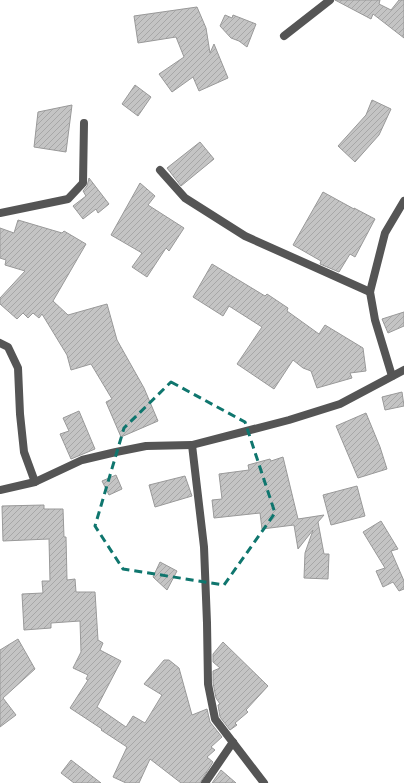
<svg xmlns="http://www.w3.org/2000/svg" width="404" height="783" viewBox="0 0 404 783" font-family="Signika,sans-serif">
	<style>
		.building { fill: url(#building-hatch); stroke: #999 }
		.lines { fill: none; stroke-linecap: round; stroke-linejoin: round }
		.minor { stroke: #555; stroke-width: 8 }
		.marked { fill: none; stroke: #0f766e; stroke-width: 3; stroke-dasharray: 8 5; stroke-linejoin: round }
	</style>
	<defs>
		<pattern id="building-hatch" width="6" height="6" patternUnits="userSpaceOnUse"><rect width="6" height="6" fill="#c4c4c4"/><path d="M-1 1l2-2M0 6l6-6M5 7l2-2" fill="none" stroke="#a7a7a7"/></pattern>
	</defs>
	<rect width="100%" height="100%" fill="#fff"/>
	<g class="building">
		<polygon points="335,0 380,0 379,4 391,10 399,0 404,0 404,38 373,14 371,19"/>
		<polygon points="197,7 206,28 210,53 214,44 228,78 199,91 193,77 172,92 159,74 184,57 176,37 138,43 134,16"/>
		<polygon points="225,15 232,18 233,15 256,24 247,47 239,41 231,38 220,26"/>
		<polygon points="135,85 151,97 138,116 122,104"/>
		<polygon points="372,100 391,109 379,135 355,162 338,146 366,115"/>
		<polygon points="72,105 66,152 34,147 38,112"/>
		<polygon points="200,142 214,159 181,186 167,168"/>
		<polygon points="89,178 109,204 98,213 96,209 83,219 73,206 86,196 83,191 87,186"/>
		<polygon points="140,183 155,196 148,205 184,228 169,251 166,248 147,277 132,267 142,253 111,235"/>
		<polygon points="323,192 354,209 354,208 375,219 355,257 350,254 339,272 320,264 321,261 293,245"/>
		<polygon points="18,220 62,233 64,231 86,244 53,301 68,315 107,304 117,340 144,388 158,421 121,437 106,402 112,399 91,364 71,370 67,355 42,314 39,318 33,313 28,318 23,313 17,319 0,304 0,298 25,271 5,265 6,260 0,258 0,228 14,233"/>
		<polygon points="212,264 265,296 267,294 288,308 287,311 319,334 325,325 363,348 366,371 350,373 352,378 317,388 311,371 303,368 293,360 274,389 237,364 262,327 229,306 223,316 193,297"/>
		<polygon points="404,312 404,326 388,333 382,319"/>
		<polygon points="402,392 404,406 385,410 382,397"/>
		<polygon points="79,411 95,449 71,459 60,434 69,431 63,418"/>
		<polygon points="366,413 380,447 387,469 358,478 336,426"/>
		<polygon points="283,457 298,519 324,515 318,522 324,554 329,554 328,579 304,578 305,553 313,530 298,549 294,525 262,529 260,513 214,518 212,500 222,499 219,474 249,470 248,465 270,459 271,461"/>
		<polygon points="116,475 122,489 109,495 102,481"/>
		<polygon points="185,476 192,496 155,507 149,485"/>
		<polygon points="357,486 365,516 331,525 323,495"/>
		<polygon points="44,505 44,509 63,509 64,537 66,537 67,580 75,579 76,592 95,592 98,640 103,643 100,650 121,661 97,707 126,727 133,716 145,723 162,695 144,684 164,660 169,660 179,668 192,715 207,709 210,722 222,737 211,747 215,750 207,757 213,762 200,783 181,783 150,759 139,783 126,783 113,777 127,747 101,730 102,729 70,708 88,680 86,679 88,675 73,668 81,652 80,621 51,623 51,628 24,630 22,594 43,593 42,581 50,581 49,539 3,541 2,506"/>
		<polygon points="381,521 398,549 391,551 404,581 404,589 399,591 393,582 383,587 376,571 385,568 363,532"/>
		<polygon points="160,562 177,571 167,590 153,577"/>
		<polygon points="18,639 35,669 3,698 16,715 0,727 0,650"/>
		<polygon points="223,642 268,686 246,710 248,712 235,723 237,725 230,730 220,717 218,705 220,704 216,698 213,683 213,671 220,668 213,662 213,654"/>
		<polygon points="71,760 101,783 74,783 61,773"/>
		<polygon points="221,770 236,783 212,783"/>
	</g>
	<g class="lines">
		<g class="minor">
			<polyline points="284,36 330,0"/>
			<polyline points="160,170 185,198 245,236 370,292"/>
			<polyline points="0,213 68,199 83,183 84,123"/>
			<polyline points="0,343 8,347 18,368 20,414 24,452 35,482"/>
			<polyline points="392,376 375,320 370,292 385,233 404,201"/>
			<polyline points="192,445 204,547 207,623 208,684 215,719 264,783"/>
			<polyline points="0,490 35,482 82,460 116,452 146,446 192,445 289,420 340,404 404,370"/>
			<polyline points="205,783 233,742"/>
		</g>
	</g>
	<path class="marked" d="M171,382L245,422L275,513L224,585L123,569L95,526L124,428Z"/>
</svg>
